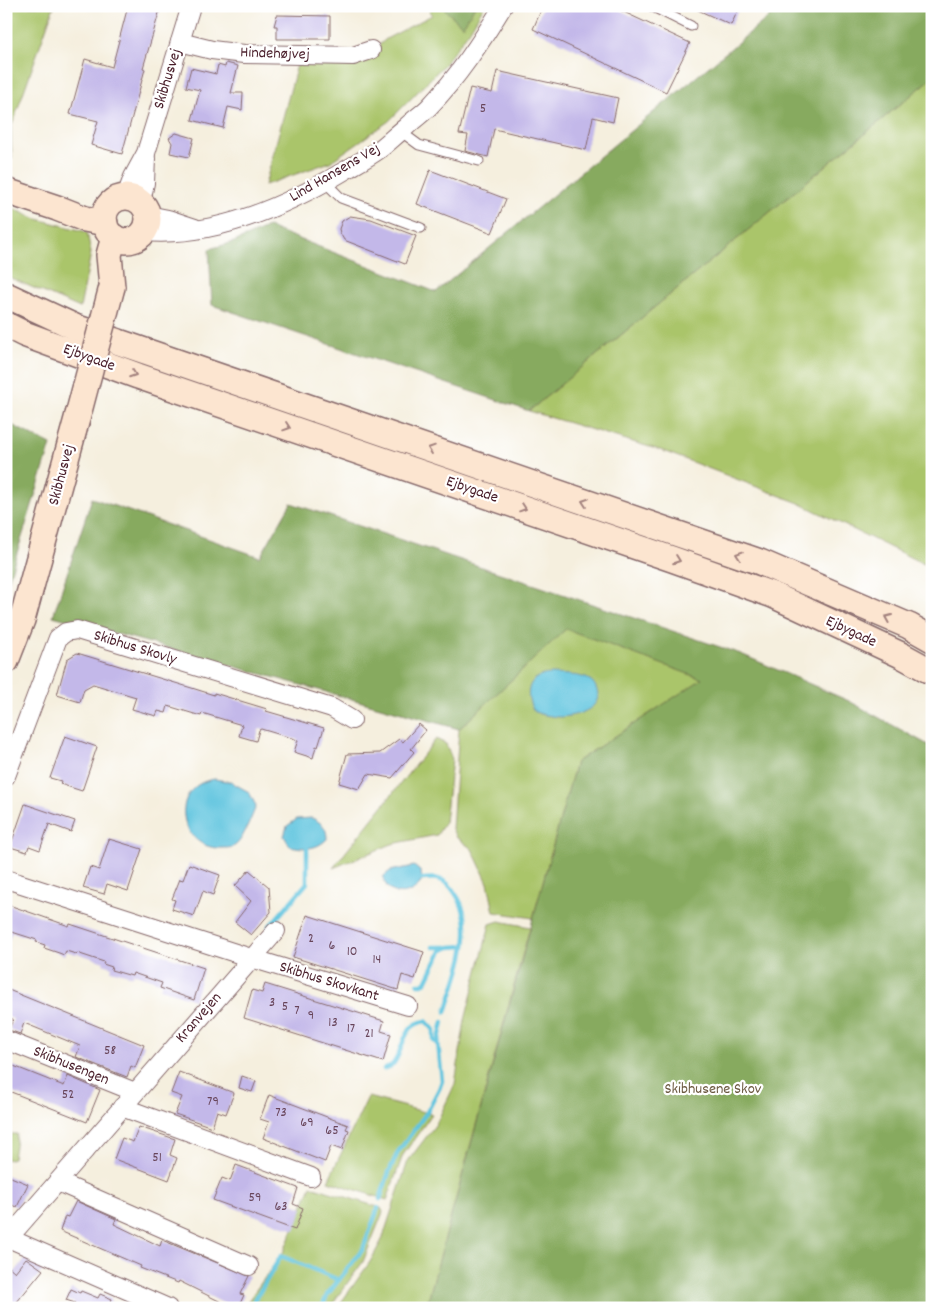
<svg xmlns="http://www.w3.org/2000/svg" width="938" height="1314" viewBox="0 0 938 1314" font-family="Dekko,sans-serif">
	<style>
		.green { fill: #aac56b; stroke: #7a724b }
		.forest { fill: #87aa5f; stroke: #686445 }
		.water { fill: #61c5df; stroke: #567285 }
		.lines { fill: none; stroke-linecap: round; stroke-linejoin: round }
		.stream { stroke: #61c5df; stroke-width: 4.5 }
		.building { fill: #c3b8e9 }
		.lane-casing { stroke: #86686a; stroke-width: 11 }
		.street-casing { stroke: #86686a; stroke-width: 20 }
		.secondary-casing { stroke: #86686a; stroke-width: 28 }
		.lane { stroke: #fff; stroke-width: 9 }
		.street { stroke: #fff; stroke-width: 18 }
		.secondary { stroke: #fce5d0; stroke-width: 25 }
		.secondary-bridge-casing { stroke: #86686a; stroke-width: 28; stroke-linecap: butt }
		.secondary-bridge { stroke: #fce5d0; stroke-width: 25 }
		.oneway { stroke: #a3827e }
		.labels { text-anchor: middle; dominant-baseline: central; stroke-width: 4.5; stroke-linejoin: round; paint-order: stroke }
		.number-label { font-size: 14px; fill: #68455a }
		.street-label { font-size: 16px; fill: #4a1f2b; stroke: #fff }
		.park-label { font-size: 16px; fill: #6c5941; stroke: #fff }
	</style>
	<rect width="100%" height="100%" fill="#fff"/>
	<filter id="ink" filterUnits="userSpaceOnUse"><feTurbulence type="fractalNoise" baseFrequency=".02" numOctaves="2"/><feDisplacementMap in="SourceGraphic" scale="10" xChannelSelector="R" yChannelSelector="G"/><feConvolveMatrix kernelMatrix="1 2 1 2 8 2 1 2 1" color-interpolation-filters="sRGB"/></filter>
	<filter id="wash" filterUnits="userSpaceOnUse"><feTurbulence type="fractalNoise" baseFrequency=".0096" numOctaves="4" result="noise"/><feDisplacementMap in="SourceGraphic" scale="20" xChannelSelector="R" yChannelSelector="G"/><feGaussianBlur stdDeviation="1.12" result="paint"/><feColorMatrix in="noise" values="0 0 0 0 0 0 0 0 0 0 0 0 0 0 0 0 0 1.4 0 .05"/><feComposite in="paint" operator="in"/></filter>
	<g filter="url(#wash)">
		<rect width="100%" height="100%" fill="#f5efde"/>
		<g class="green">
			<polygon points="6,6 54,6 11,128 12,159 6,157"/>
			<polygon points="428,6 484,6 470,30 443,66 389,121 330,162 265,185 298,61 361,61 386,39 432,15"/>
			<polygon points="932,78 932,568 799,503 663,451 529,411"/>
			<polygon points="6,205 34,218 87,232 91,253 80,308 6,276"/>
			<polygon points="566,628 703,679 576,762 533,918 494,912 488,883 472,849 456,837 452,829 459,729"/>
			<polygon points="436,739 446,744 452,759 445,822 437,835 392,844 333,868"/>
			<polygon points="499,921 530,927 426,1308 337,1308 370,1262 382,1240 408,1161 436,1124 455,1084 465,1020 490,924"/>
			<polygon points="368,1097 432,1114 403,1155 387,1200 328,1181"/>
			<polygon points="6,1134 17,1134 13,1158 6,1160"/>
			<polygon points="311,1186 381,1208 383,1212 363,1262 337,1297 332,1308 243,1308 284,1251"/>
		</g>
		<g class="forest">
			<polygon points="443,6 475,6 463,26 445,10"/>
			<polygon points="782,6 932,6 932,78 529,411 212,305 209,249 234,242 268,227 436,292"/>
			<polygon points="6,422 51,445 6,588"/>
			<polygon points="92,498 260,557 291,503 741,654 849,701 932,747 932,1308 426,1308 576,762 702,679 566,629 459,729 53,616"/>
		</g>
		<g class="water">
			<path d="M552,674C564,675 580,674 590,680C595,683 597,689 598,694C599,711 572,717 558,717C550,716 542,715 535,712C527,702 524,683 540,676C543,675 548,674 552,674Z"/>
			<path d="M215,779L231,782L249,792L256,806C253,814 243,839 237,844C233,848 228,848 223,848C178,851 167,785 215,779Z"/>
			<path d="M312,818C322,823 327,827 327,839C316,850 305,849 290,846L284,836L287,826L297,819Z"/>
			<path d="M414,866L421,872L422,881C411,898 388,899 383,877L390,871Z"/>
		</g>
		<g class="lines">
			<g class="stream">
				<path d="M422,879C427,879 433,878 438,879C446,881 451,886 455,893C480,928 457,976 446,1012"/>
				<polyline points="269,927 307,883 307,848"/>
				<polyline points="433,947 447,947"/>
				<polyline points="418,984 422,984 426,982 441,951 450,947 465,946"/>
				<path d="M384,1069C385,1068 391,1066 391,1066C404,1055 400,1024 426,1021L434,1030V1041L438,1043"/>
				<polyline points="380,1199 389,1172 398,1152 427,1112 439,1089 442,1081 438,1043 443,1022"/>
				<polyline points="250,1308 281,1256 339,1280"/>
				<polyline points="322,1308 327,1295 363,1249 378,1208"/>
			</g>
		</g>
		<g id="blocks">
			<g class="building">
				<polygon points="128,6 161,6 143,68 145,69 122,154 91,145 98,121 70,114 85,59 112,67"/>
				<polygon points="543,6 611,6 690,43 666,92 533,29"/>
				<polygon points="689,6 740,6 731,25"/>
				<polygon points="277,15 330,16 330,39 277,39 277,26 274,26"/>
				<polygon points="226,63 238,66 231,93 243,93 242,110 228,107 223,128 192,120 200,90 186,87 191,68 216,74 218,65 225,67"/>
				<polygon points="497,71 618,98 613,122 593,117 586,150 494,129 488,157 465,151 468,135 459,134 470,88 492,93"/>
				<polygon points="176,133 194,138 189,157 170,153 172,143 169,138"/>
				<polygon points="430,170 506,199 492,233 417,204"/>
				<polygon points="350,216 371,219 416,236 405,264 344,240 340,233 339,229 342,221"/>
				<polygon points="77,653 195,689 214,695 214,693 267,709 266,711 324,728 318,747 316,746 313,758 294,752 298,740 261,729 259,730 256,741 239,736 242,725 202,713 201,716 168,706 166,713 158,711 156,716 132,709 136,697 93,684 84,689 80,702 57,695 67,659"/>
				<polygon points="419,724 426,730 411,749 414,752 392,778 368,774 359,789 339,783 347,754 380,753 399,739 403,742"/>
				<polygon points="65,736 97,747 82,791 60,784 61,781 50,778"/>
				<polygon points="25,804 75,821 71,832 49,824 40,850 29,846 27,852 10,847"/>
				<polygon points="109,839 142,849 128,891 107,884 104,894 83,888 90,867 99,870"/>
				<polygon points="189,864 220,875 213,895 203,891 194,916 172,909 175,900 172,899 180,879 183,880"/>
				<polygon points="249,870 269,887 271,912 251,935 235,922 251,901 235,886"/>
				<polygon points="6,904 69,926 70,924 204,968 194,1000 160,988 162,983 133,973 132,976 111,970 112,967 103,964 104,962 77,953 76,954 66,951 64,955 59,953 44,948 45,945 36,942 37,940 12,932 9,940 6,939"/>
				<polygon points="307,915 424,952 415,979 402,975 398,990 293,957"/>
				<polygon points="265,984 384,1021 381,1031 391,1034 383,1062 244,1018 252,990 262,993"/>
				<polygon points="6,989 144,1045 135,1068 131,1066 127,1077 76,1057 80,1046 24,1023 20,1034 9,1030 13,1019 6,1016"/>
				<polygon points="6,1063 64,1086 68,1076 100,1090 87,1122 6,1090"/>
				<polygon points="179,1072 234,1093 226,1114 217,1111 212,1127 175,1114 182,1097 171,1093"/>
				<polygon points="242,1076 256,1081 252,1092 239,1088"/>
				<polygon points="269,1095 348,1125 346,1129 349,1130 342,1150 331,1146 325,1162 263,1138 269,1122 260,1119"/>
				<polygon points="139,1127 175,1139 170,1155 177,1158 169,1180 114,1159 122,1138 133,1142"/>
				<polygon points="236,1165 298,1188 293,1204 303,1208 295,1230 213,1200 222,1178 230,1181"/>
				<polygon points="6,1175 28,1184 17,1207 6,1202"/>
				<polygon points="76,1201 116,1219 114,1224 160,1246 162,1240 249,1276 240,1294 244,1295 238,1308 233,1308 179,1281 178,1283 140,1268 141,1266 60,1231 65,1216 68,1217"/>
				<polygon points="26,1258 43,1270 12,1308 6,1308 6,1264 15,1272"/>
				<polygon points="71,1289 80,1293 81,1291 98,1298 100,1294 112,1299 110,1304 119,1308 73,1308 75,1303 66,1300"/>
			</g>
		</g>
	</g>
	<g filter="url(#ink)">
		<use href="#blocks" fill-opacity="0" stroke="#86686a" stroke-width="1"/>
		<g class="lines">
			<defs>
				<g id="lane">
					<polyline points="651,6 691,26"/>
					<polyline points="400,131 419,145 479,161"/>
					<polyline points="325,182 341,198 421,228"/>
				</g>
				<g id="street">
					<polyline points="180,42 212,50 244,54 353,56 371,50"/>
					<polyline points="126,196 133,177 146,153 191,6"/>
					<polyline points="141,202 145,183 146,158"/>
					<polyline points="148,215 168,219 195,228"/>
					<path d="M144,232C214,238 286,206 344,171C356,164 369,157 380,149C389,142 397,134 406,127C413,120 422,114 429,107C458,77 481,42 503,6"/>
					<polyline points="6,776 58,638 66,632 77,630 332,708 352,720"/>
					<polyline points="6,879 251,958 408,1006"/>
					<polyline points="6,1040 135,1092"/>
					<polyline points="122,1107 311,1177"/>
					<polyline points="58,1182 249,1266"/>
					<polyline points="6,1237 168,1308"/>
					<polyline points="6,1241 276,931"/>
				</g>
				<g id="secondary">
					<polyline points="6,191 57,208 85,219 105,223"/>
					<circle cx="126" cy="219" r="22"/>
					<polyline points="112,287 109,255 114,237"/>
					<polyline points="6,295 75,327 760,562 909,626 932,639"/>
					<polyline points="6,325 24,334 138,376 672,559 773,595 901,655 932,672"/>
					<polyline points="6,661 22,620 78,415"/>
				</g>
			</defs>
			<use href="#lane" class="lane-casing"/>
			<use href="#street" class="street-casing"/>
			<use href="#secondary" class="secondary-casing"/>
			<use href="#lane" class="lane"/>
			<use href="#street" class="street"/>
			<use href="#secondary" class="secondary"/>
			<defs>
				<polyline id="secondary-bridge" points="78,415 112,287"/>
			</defs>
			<use href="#secondary-bridge" class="secondary-bridge-casing"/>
			<use href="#secondary-bridge" class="secondary-bridge"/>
		</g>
		<defs><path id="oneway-chevron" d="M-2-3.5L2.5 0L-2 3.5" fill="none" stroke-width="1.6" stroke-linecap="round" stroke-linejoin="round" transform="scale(1.25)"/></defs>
		<g class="oneway">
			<use href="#oneway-chevron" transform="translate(133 374) rotate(20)"/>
			<use href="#oneway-chevron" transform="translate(287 427) rotate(19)"/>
			<use href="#oneway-chevron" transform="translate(431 449) rotate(-161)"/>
			<use href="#oneway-chevron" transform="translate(585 502) rotate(-161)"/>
			<use href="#oneway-chevron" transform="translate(523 508) rotate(19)"/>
			<use href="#oneway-chevron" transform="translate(739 555) rotate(-161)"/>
			<use href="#oneway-chevron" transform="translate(677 560) rotate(20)"/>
			<use href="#oneway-chevron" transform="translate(888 618) rotate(-157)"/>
		</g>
	</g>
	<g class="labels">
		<g class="number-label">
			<text x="483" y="109">5</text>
			<text x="311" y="939">2</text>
			<text x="332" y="946">6</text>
			<text x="352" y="952">10</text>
			<text x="377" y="960">14</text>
			<text x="272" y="1003">3</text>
			<text x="285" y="1007">5</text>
			<text x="297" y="1011">7</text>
			<text x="311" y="1016">9</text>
			<text x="333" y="1023">13</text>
			<text x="351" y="1029">17</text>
			<text x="369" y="1034">21</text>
			<text x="110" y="1051">58</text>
			<text x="68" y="1095">52</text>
			<text x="213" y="1102">79</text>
			<text x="281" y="1113">73</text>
			<text x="307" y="1123">69</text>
			<text x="332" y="1131">65</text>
			<text x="157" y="1158">51</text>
			<text x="255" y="1198">59</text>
			<text x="281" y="1207">63</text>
		</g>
		<g class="street-label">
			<text transform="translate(275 54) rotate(2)">Hindehøjvej</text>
			<text transform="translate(168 79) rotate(-73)">Skibhusvej</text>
			<text transform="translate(335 173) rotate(-30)">Lind Hansens Vej</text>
			<text transform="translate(89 358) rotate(20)">Ejbygade</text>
			<text transform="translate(62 475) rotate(-75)">Skibhusvej</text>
			<text transform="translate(472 490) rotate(19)">Ejbygade</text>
			<text transform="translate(851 632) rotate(25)">Ejbygade</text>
			<text transform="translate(135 648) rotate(17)">Skibhus Skovly</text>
			<text transform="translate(329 982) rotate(17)">Skibhus Skovkant</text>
			<text transform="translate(199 1018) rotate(-49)">Kranvejen</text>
			<text transform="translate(71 1066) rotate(22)">Skibhusengen</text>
		</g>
		<g class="park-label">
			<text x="713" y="1089">Skibhusene Skov</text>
		</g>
	</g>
	<rect width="938" height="1314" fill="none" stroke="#fff" stroke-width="25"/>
</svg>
